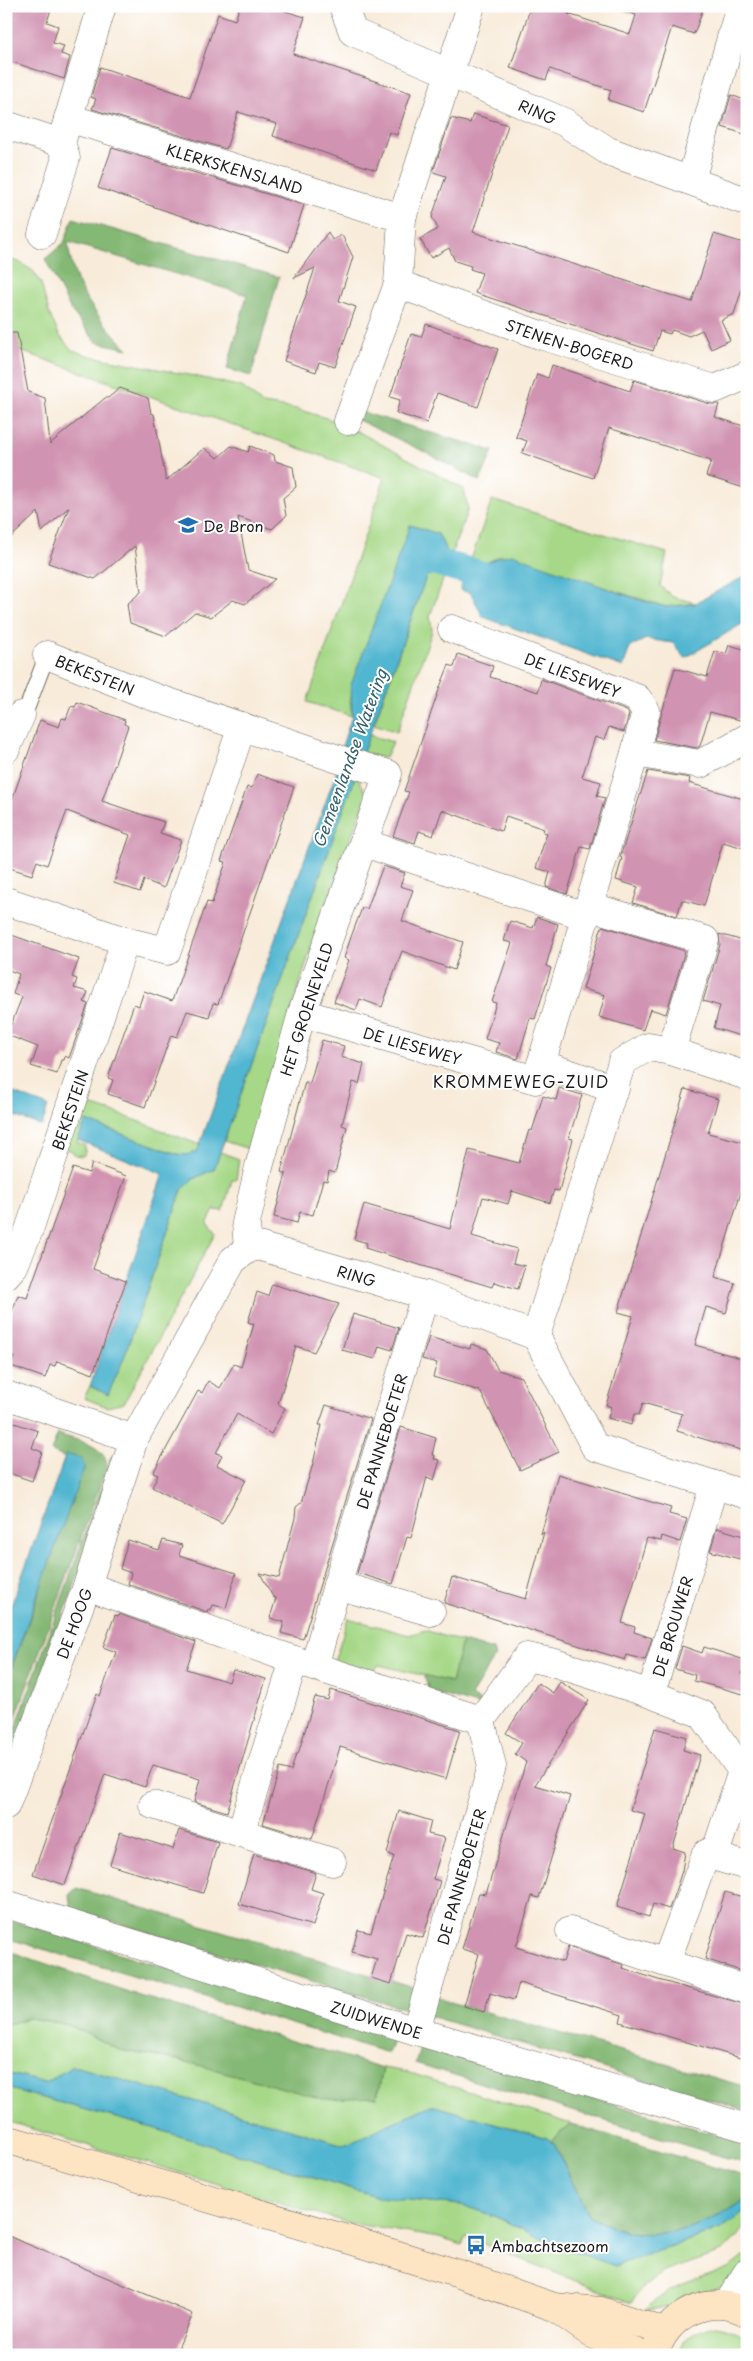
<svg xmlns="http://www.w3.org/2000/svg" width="753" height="2361" viewBox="0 0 753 2361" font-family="'Playpen Sans',sans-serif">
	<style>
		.green { fill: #a6d887; stroke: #617a52 }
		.forest { fill: #84b874; stroke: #506a48 }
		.water { fill: #51b6d0; stroke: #366976 }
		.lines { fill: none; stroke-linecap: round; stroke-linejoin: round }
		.canal { stroke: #51b6d0; stroke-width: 28 }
		.building { fill: #d093b1 }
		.lane-casing { stroke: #69645e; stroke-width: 17 }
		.street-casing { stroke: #69645e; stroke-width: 29 }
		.secondary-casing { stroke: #69645e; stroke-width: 29 }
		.lane { stroke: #fff; stroke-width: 15 }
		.street { stroke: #fff; stroke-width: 28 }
		.secondary { stroke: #fde5c4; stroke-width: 28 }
		.labels { text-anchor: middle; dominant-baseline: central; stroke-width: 4; stroke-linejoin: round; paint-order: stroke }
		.street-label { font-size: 15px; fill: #1c1c1c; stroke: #fff }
		.poi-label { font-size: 15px; fill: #1c1c1c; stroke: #fff; text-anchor: start }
		.water-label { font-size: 16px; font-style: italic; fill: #34616d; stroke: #fff }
		.neighbourhood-label { font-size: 16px; letter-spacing: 1px; fill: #1c1c1c; stroke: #fff }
	</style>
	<rect width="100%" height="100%" fill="#fff"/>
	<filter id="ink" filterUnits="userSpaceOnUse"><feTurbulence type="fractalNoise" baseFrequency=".02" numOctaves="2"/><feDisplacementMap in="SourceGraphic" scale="10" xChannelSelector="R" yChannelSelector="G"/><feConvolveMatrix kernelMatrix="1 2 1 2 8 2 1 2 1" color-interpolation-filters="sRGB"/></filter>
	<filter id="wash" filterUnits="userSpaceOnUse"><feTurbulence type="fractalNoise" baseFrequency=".0096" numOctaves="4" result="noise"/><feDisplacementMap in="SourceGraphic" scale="20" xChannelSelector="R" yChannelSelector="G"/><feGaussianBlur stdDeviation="1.12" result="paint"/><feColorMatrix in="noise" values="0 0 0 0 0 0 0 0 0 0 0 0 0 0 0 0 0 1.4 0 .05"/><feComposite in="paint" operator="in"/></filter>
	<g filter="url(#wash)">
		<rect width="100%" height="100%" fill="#f8ebd9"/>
		<g class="green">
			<polygon points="6,258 19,262 33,271 41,283 49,313 59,335 72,350 90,356 194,376 242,387 263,404 297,409 342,423 464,489 468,509 450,558 438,534 410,525 350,700 352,716 307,702 385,478 6,346"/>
			<polygon points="492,500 667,553 660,586 673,597 696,603 666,607 501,555 482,566 468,568"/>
			<polygon points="435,573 444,577 430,616 432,631 397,732 374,724 426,577"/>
			<polygon points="369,735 393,742 386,757 382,758 363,753"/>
			<polygon points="355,777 359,779 367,795 320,920 292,1009 252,1150 224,1141"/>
			<polygon points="77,1101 119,1114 200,1145 197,1152 186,1155 177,1154 86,1121 77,1142 85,1146 85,1152 83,1156 75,1155 72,1151 62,1147"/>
			<polygon points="220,1152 239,1159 236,1180 232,1180 223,1211 214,1210 207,1224 215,1234 124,1403 107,1407 84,1398 90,1386 108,1394 123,1360 182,1190 193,1179 214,1169"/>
			<polygon points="348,1618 409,1635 425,1630 462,1642 451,1682 379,1665 370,1673 334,1662"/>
			<polygon points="28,2018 67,2024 119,2050 377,2097 383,2068 407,2072 571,2124 551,2141 547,2138 431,2105 344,2145 78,2067 71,2067 46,2083 6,2073 6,2025"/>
			<polygon points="6,2088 153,2128 379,2197 461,2205 494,2216 553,2244 615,2266 721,2229 747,2210 747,2226 722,2252 664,2272 643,2287 631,2303 466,2237 462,2245 439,2238 349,2223 6,2121"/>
			<polygon points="747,2254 747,2261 725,2286 693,2295 667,2307 644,2311 668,2291 730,2267"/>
			<path d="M715,2326C728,2328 737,2331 747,2340V2355H678C684,2337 697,2329 715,2326Z"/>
		</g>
		<g class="forest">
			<path d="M73,218L279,277L251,376L227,369L247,295L68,242C72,288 97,317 128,349L96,342L71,310L45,259L64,243Z"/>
			<polygon points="358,411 493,451 480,481 425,452 356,419"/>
			<path d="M58,1434C77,1441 105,1444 107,1466L6,1744V1682L40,1591L67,1454L65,1458L51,1451Z"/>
			<polygon points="115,1453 118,1458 117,1469 6,1773 6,1755 109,1467 110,1458"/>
			<polygon points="462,1642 493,1650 495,1657 471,1696 482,1703 480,1706 429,1691 424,1675 451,1682"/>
			<polygon points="76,1888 428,1992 447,2001 747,2087 747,2111 71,1909 69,1895"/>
			<polygon points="6,1919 395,2037 388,2053 6,1938"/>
			<polygon points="6,1950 140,1996 383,2068 377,2097 323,2099 176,2059 119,2050 67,2024 28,2018 6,2025"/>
			<polygon points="421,2046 747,2144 747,2164 415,2063"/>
			<path d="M571,2124L747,2177V2198C716,2222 675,2237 636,2233C620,2231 604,2223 589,2217L554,2144L551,2141Z"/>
		</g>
		<g class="water">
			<polygon points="410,525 438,534 450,558 444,577 435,573 426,577 363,753 342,746 352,716 351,685"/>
			<path d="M512,554L634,598L666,607L694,604L747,575V621L685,658L673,643L646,639L630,647L623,667L483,617L471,593L460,590L468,568C484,566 496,556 512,554Z"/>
			<polygon points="337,771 355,777 354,781 214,1169 193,1179 182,1190 123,1360 108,1395 90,1386 163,1174 78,1140 86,1121 177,1154 186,1155 197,1152"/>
			<polygon points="6,1090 48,1106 42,1126 6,1113"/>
			<polygon points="66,1454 82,1459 84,1468 6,1682 6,1620"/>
			<path d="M71,2067H78L344,2145L431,2105L547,2138L554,2144L589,2217C603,2223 620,2231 636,2233C675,2237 716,2222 747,2198V2210L721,2229L615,2266L553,2244L494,2216L461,2205L379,2197L153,2128L6,2088V2073L46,2083Z"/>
		</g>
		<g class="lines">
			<polyline class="canal" points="419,566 422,558 503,581"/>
		</g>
		<g id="blocks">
			<g class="building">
				<polygon points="6,6 52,6 47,22 58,26 53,43 64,46 61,54 70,57 64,79 6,60"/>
				<polygon points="240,6 268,6 305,17 293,54 411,93 397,135 389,132 376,170 273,136 277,124 238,112 226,149 92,109 96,99 91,97 100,67 190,97 218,14 235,20"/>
				<polygon points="531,6 571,6 568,14 630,34 636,15 621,10 622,6 704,6 694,34 672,27 644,112 608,100 611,90 570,76 550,69 546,80 510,68"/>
				<polygon points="731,95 747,101 747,135 722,127"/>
				<polygon points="473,114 508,125 473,232 692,302 714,234 747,244 747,273 734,314 721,320 730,340 711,349 702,330 689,336 672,330 670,334 660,331 653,351 475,293 482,273 470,269 471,266 455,261 449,248 431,258 420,239 438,229 432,217 446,176 433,172 451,118 470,123"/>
				<polygon points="112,148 304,205 289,252 98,188"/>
				<polygon points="328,232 332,240 342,235 353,257 339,301 356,307 335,367 319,362 316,372 284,361 315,268 294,278"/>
				<polygon points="426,324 498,349 478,407 437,393 427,423 396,413 400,400 390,397 411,334 421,337"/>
				<polygon points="6,333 17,333 28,392 45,398 50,444 105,398 108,398 120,388 148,398 151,413 154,414 166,481 204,448 218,458 231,446 248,452 250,446 274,455 275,461 293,467 296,487 283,498 286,516 272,529 238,517 248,570 275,579 245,604 233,600 211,617 195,612 166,636 130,623 127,604 141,592 135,546 95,579 48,563 69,507 42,532 38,512 6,542"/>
				<polygon points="552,365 630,391 634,380 710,404 719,404 715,417 747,427 747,489 706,476 711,461 609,428 593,478 522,453 527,441 516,437 537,374 548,378"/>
				<polygon points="729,645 747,650 747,722 710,712 700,746 697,748 654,740 675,668 707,677 715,651 726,654"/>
				<polygon points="458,654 493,666 490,677 538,692 541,679 627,711 629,714 624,732 609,727 604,740 595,737 582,777 601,782 597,796 605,798 590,849 581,847 567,894 546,887 550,872 536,868 547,833 543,832 544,829 506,816 501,831 442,810 433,836 419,831 415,843 393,836 409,792 404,791 440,687 449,665 454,667"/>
				<polygon points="77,702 125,720 124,724 128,726 102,801 164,822 160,833 181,840 164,888 144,880 140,892 114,883 130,835 67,811 47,865 37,861 32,875 10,868 11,863 6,861 6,817 40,720 59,727 62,718 66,719 71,706 75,707"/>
				<polygon points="648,771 690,778 689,783 747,800 747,849 723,842 704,906 682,900 677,916 633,903 638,887 616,880 622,858 620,857"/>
				<polygon points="257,774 294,787 218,1004 213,1003 209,1017 187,1011 177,1037 171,1035 145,1107 108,1094 113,1080 108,1078 134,1004 139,1006 144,991 172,1001 207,902 212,903 226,862 221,861 247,787 252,788"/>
				<polygon points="383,866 405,873 400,886 413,890 402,921 463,942 454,970 402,951 382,1007 360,999 356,1010 334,1002 349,960 344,958 351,937 362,908 367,909"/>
				<polygon points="537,917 558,924 546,966 551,968 535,1019 530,1018 518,1059 496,1052 499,1043 485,1039 496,1003 492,1002 512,943 504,941 510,921 533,928"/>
				<polygon points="602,926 685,951 666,1014 650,1009 643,1030 599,1017 605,995 583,989"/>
				<polygon points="6,933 79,959 72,977 77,979 74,988 88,992 84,1002 88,1004 69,1058 65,1056 64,1060 61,1060 57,1074 31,1066 38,1047 7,1035 22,997 13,994 19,974 6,969"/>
				<polygon points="719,934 747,942 747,1038 714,1028 720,1006 703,1001 720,945"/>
				<polygon points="322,1040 344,1046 341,1057 364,1064 359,1084 353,1082 348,1101 342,1125 347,1127 335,1173 329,1171 327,1181 323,1180 313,1215 300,1212 297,1223 274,1217 286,1174 281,1172 305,1082 310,1083"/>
				<polygon points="559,1088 582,1095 569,1138 573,1139 559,1191 554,1190 550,1203 512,1191 508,1204 483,1197 472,1236 517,1249 513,1263 525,1266 518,1289 494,1282 492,1287 436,1270 365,1248 367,1243 354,1239 364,1204 450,1229 469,1150 519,1163 529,1130 532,1131 543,1096 556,1100"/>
				<polygon points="685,1089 718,1099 708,1133 747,1143 747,1173 715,1277 735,1283 726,1313 706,1307 695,1345 747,1360 747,1452 677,1431 682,1414 643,1403 639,1415 634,1414 631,1425 608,1418 611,1407 606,1405 633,1316 618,1312"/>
				<polygon points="92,1163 126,1176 93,1269 126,1281 93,1374 57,1361 55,1366 50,1365 45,1378 11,1366 14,1357 6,1354 6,1329 18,1295 27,1298 73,1168 89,1173"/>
				<polygon points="272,1284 339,1304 314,1352 296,1346 278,1404 285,1408 271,1434 237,1414 216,1453 222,1455 217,1465 246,1480 222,1524 152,1487 158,1475 153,1473 198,1391 202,1393 208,1381 220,1388 234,1364 241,1367 254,1324 248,1322 257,1292 268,1296"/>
				<polygon points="353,1314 399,1328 392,1350 379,1346 375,1359 342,1350"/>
				<polygon points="429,1337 470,1349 471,1344 487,1349 498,1370 521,1377 559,1452 520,1470 480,1391 433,1377 437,1363 422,1359"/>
				<polygon points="326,1405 371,1419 303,1639 281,1633 284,1622 270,1618 276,1598 273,1597 260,1573 279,1578 295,1518 296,1507 301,1503 313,1464 322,1425 319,1425"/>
				<polygon points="6,1420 38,1431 32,1448 42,1452 32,1481 6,1472"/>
				<polygon points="401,1427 436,1438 432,1455 435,1455 434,1459 440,1460 434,1480 427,1477 411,1538 407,1537 393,1584 357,1573"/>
				<polygon points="558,1474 671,1508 669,1514 687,1519 680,1542 662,1536 661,1541 647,1538 622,1623 635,1627 634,1632 652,1638 645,1660 627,1655 625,1660 444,1603 452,1577 526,1599 544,1532 541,1534"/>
				<polygon points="717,1528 747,1537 747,1561 710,1551"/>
				<polygon points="128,1540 159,1550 163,1540 182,1545 179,1555 236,1573 226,1608 213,1605 211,1610 208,1609 207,1612 128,1584 131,1573 120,1569"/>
				<polygon points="119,1614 196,1642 186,1669 229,1682 233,1670 266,1679 227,1812 194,1802 200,1779 153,1765 145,1787 105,1774 65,1885 33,1874 97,1694 100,1696 116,1652 103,1647 115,1615 118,1616"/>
				<polygon points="682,1646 702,1653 704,1647 745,1660 741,1674 747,1675 747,1695 694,1681 695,1675 675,1669"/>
				<polygon points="560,1682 589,1700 535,1785 570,1796 539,1898 532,1896 516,1947 563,1962 568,1947 624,1965 623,1968 655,1979 747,2005 747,2060 620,2022 622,2015 519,1983 514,2000 490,1993 484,2012 464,2006 479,1954 462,1949 479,1893 486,1894 526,1762 515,1754 522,1743 506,1733 538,1683 553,1693"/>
				<polygon points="331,1690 460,1730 446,1779 340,1747 312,1839 263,1824 280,1768 291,1771 296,1754 298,1754 315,1697 328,1700"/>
				<polygon points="655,1728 687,1737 683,1750 700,1755 673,1848 685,1852 682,1871 669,1909 653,1904 649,1917 617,1907 645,1814 630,1810"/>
				<polygon points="399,1811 431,1821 428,1834 445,1838 433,1879 440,1881 423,1938 406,1933 391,1984 371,1978 377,1959 352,1952 358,1930 371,1933 394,1856 387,1853"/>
				<polygon points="179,1830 218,1842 203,1893 110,1865 120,1832 173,1849"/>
				<polygon points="254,1854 316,1873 311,1889 323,1893 313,1926 239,1904"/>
				<polygon points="725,1892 747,1898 747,1973 705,1959"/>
				<polygon points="6,2235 193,2314 175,2355 6,2355"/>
			</g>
		</g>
	</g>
	<g filter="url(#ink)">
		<use href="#blocks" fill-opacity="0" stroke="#69645e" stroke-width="1"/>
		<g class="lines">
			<defs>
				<polyline id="lane" points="21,715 25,713 47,655"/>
				<g id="street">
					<path id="s1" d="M343,6L353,32L564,122L608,151L740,199L747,197"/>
					<path id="s2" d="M471,6L402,218L398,284L540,335L715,389L747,375"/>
					<path id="s3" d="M68,118L402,218"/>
					<polyline points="6,125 61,143 102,6"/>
					<polyline points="691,180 740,6"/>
					<polyline points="42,234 66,158 61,143"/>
					<polyline points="348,421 398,284"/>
					<path id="s4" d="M452,629L637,698L646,711L635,753"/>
					<path id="s5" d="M47,655L148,695L335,758L388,774L302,1013L259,1167L246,1223L248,1249"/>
					<polyline points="6,749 21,715"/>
					<polyline points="364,843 585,916"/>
					<polyline points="6,901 125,941 167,951 242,726"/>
					<polyline points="588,906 705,940 671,1051"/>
					<path id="s6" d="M302,1013L536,1080L541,1064L615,1089"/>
					<polyline points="541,1064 635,753 700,764 747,738"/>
					<path id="s7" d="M6,1275L14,1266L29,1230L125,941"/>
					<polyline points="536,1336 622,1062 648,1047 671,1051 747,1076"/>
					<path id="s8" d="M6,1395L134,1439L233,1260L248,1249L258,1246L425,1295L536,1336L595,1447L747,1495"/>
					<polyline points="337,1585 431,1612"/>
					<polyline points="87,1586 294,1660 481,1720 527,1657 555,1663 651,1694"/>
					<path id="s9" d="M314,1667L337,1585L425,1295"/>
					<path id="s10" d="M6,1805L87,1586L134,1439"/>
					<polyline points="153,1805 332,1862"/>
					<polyline points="241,1832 294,1660"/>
					<polyline points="706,1854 747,1866"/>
					<path id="s11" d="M6,1904L416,2031L747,2128"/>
					<polyline points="570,1931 747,1990"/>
					<path id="s12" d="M666,1962L706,1854L717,1848L742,1771L702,1714L651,1694L714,1485"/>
					<path id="s13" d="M416,2031L492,1766L481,1720"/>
					<polyline points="727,2305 747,2273"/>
				</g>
				<g id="secondary">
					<polyline points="6,2139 347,2239 462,2275 554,2307 601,2311 665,2332"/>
					<polyline points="555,2308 592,2334 642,2355"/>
					<path d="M655,2355C664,2315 711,2292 747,2313"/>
				</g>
			</defs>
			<use href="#lane" class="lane-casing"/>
			<use href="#street" class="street-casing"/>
			<use href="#secondary" class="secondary-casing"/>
			<use href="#lane" class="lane"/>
			<use href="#street" class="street"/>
			<use href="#secondary" class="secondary"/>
		</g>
	</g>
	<defs>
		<symbol id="school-bare" viewBox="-9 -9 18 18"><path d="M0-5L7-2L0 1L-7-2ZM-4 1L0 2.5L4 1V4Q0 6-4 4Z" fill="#1f6fb2" stroke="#fff" stroke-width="2.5" paint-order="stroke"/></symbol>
		<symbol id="bus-bare" viewBox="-9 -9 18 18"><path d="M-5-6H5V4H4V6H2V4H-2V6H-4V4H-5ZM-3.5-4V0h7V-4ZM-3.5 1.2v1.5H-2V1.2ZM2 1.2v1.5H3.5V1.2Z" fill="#1f6fb2" stroke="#fff" stroke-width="2.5" paint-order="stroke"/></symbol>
	</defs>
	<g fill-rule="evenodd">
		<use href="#school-bare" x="174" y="511" width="28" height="28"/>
		<use href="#bus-bare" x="462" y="2231" width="28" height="28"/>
	</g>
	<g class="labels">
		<g class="street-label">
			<text stroke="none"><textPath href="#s1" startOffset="229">RING</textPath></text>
			<text stroke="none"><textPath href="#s3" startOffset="174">KLERKSKENSLAND</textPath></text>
			<text stroke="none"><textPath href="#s2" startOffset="471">STENEN-BOGERD</textPath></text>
			<text stroke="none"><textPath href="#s5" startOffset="52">BEKESTEIN</textPath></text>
			<text stroke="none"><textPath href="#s4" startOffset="129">DE LIESEWEY</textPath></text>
			<text transform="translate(306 1009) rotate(-72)">HET GROENEVELD</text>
			<text stroke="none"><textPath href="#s6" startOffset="115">DE LIESEWEY</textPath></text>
			<text stroke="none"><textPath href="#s7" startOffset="178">BEKESTEIN</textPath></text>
			<text stroke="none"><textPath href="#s8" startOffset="472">RING</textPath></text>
			<text stroke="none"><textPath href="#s9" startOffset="236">DE PANNEBOETER</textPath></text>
			<text stroke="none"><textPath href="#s10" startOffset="194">DE HOOG</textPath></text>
			<text stroke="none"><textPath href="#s12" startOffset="404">DE BROUWER</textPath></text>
			<text stroke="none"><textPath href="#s13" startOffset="161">DE PANNEBOETER</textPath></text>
			<text stroke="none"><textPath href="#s11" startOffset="388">ZUIDWENDE</textPath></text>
		</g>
		<g class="poi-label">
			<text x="203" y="525">De Bron</text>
			<text x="491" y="2245">Ambachtsezoom</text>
		</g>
		<g class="water-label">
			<text transform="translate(349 758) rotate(-70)">Gemeenlandse Watering</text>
		</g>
		<g class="neighbourhood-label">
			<text x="521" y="1081">KROMMEWEG-ZUID</text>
		</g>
	</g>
	<rect width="753" height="2361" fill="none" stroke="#fff" stroke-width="25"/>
</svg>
